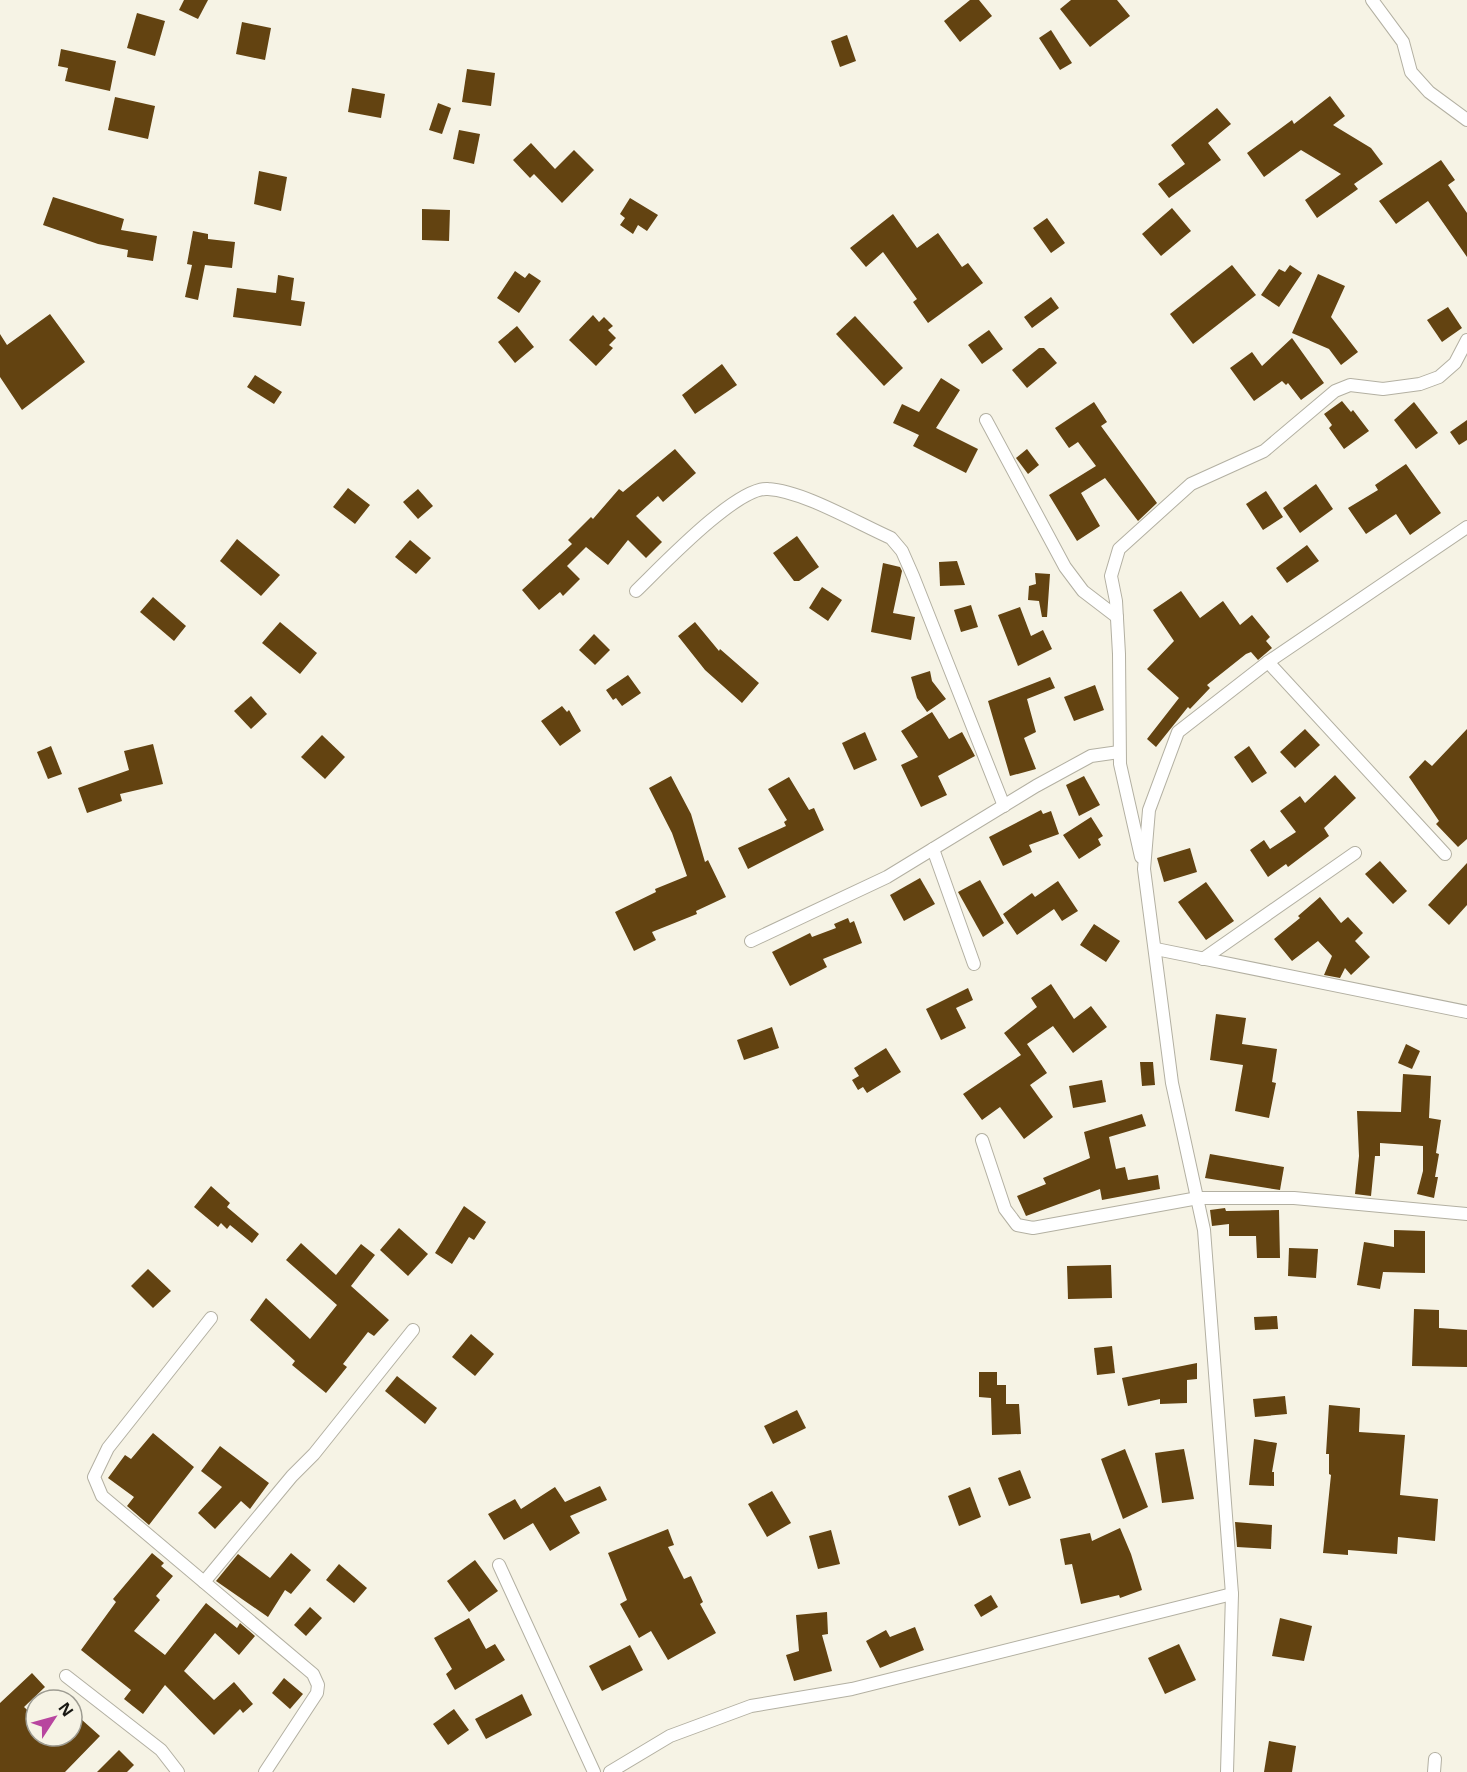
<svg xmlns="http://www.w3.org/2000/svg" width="1467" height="1772" viewBox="0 0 1467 1772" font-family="'Noto Sans',sans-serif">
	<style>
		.building { fill: #634311 }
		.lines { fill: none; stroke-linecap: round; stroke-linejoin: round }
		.street-casing { stroke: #b3b0a2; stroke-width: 14 }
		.street { stroke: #fff; stroke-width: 12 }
	</style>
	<rect width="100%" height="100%" fill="#f6f3e5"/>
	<g class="building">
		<polygon points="184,0 208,0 198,19 179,10"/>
		<polygon points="970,0 979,0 992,16 960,42 944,21"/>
		<polygon points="1071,0 1117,0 1130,16 1090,47 1060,9"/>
		<polygon points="137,13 165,21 155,56 127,48"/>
		<polygon points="242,22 271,28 265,60 236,54"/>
		<polygon points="1051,30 1072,63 1060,70 1039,38"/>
		<polygon points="847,35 856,61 840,67 831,41"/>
		<polygon points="61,49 116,61 110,91 65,81 68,68 58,66"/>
		<polygon points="467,69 495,73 491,106 462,102"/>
		<polygon points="352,88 385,94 381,118 348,112"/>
		<polygon points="1330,96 1345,116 1333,125 1371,148 1383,164 1354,184 1358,189 1317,218 1305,200 1341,174 1301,150 1264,177 1247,153 1292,120 1294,124"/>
		<polygon points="115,97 155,106 148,139 108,130"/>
		<polygon points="438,103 451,108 442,134 429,130"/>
		<polygon points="1217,108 1231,124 1208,143 1221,160 1169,198 1158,184 1185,164 1171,145"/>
		<polygon points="459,130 480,134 474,164 453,159"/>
		<polygon points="531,143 555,169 574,150 594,170 562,203 534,174 530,178 513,160"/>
		<polygon points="1441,160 1455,180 1448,185 1467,213 1467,257 1428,201 1396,224 1379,201"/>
		<polygon points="259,171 287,177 281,211 254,204"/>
		<polygon points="53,197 124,219 121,230 157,236 153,261 127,257 128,250 98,244 43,225"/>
		<polygon points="630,198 658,215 647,231 638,225 633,234 620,225 625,218 620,214"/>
		<polygon points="1172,208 1191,231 1161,256 1142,234"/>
		<polygon points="422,209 450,210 449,241 422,240"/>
		<polygon points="893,214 917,248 938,233 962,267 968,263 983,283 928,323 913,302 917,299 883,252 866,267 850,248"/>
		<polygon points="1047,218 1065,243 1051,253 1033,228"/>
		<polygon points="193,231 208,234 208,239 235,242 232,268 205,265 198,300 185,297 192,265 187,264"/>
		<polygon points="1232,265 1256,295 1193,344 1170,314"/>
		<polygon points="1290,265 1302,273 1279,307 1261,295 1279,269 1285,272"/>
		<polygon points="515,271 525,278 529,273 541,281 519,313 497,298"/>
		<polygon points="1318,274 1345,286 1331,317 1358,352 1341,365 1329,349 1292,333"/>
		<polygon points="278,275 294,278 291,300 305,302 301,326 233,317 237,288 276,293"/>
		<polygon points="1051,297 1059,308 1032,328 1024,317"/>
		<polygon points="1448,307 1462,328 1442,342 1427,320"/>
		<polygon points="50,314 85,362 22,410 0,377 0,334 7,345"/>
		<polygon points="593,315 599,322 604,317 613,326 608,330 616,338 609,345 613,348 596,366 569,340"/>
		<polygon points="855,316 903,368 884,386 836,334"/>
		<polygon points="517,326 534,347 515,363 498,342"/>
		<polygon points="989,330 1003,349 982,364 968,345"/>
		<polygon points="1292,338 1324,383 1301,400 1288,383 1286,385 1282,381 1254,401 1230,368 1252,352 1262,366"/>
		<polygon points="1039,348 1044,348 1057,363 1027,388 1012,370"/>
		<polygon points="722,364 737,385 695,414 682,395"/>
		<polygon points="255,375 282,392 274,404 247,387"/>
		<polygon points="941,378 960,390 936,428 978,449 966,473 913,446 919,435 893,423 902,404 919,412"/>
		<polygon points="1342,401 1351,412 1353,410 1369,431 1344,449 1329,428 1332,425 1324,414"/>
		<polygon points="1094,402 1107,422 1101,426 1157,503 1138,521 1105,478 1081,493 1100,526 1077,541 1049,495 1096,466 1078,442 1069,448 1055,428"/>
		<polygon points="1414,402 1438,433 1416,449 1394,420"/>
		<polygon points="1467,420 1467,440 1459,445 1450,432"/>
		<polygon points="675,449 696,473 663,502 658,496 636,516 662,542 646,558 628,540 608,565 586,547 567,566 580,579 563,596 560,592 539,610 522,590 572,544 568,540 591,517 593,519 619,489 623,492"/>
		<polygon points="1027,449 1039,465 1028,474 1016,458"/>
		<polygon points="1406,464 1441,513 1410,535 1396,514 1366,534 1348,508 1378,490 1375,485"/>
		<polygon points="1316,484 1333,509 1300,533 1283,508"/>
		<polygon points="348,488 370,505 355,524 333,507"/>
		<polygon points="418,489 433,506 418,519 403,502"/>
		<polygon points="1266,491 1283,517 1263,530 1246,504"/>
		<polygon points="797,536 819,567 799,581 794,581 773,553"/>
		<polygon points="237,539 280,575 261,596 220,561"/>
		<polygon points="410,540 431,558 416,574 395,557"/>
		<polygon points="1307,545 1319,561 1287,583 1276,568"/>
		<polygon points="957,561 965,585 940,586 939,562"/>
		<polygon points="883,563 900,567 902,571 893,613 915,617 911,640 871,632"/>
		<polygon points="1035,573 1050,574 1047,617 1042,617 1039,601 1028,600 1029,586 1036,584"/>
		<polygon points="822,587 842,600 828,621 809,608"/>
		<polygon points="1181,591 1200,618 1223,601 1240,625 1252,615 1270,637 1266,641 1272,648 1258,660 1251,652 1246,654 1207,685 1210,688 1190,709 1188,707 1156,747 1147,739 1179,698 1147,669 1174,641 1153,610"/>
		<polygon points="153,597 186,626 174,641 140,612"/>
		<polygon points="971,605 978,627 961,632 954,610"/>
		<polygon points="1020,607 1031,636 1043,630 1052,649 1018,666 998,615"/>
		<polygon points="280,622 317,653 300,674 262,643"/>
		<polygon points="695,622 719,651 720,649 759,683 742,703 705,670 678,636"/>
		<polygon points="594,634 610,650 595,665 579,650"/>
		<polygon points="930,671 932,681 946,699 927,712 917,698 911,677"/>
		<polygon points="628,675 641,693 622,706 616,698 613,700 606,690"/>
		<polygon points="1050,677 1055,688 1027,699 1036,732 1024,738 1036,769 1010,776 988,701"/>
		<polygon points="1095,685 1104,710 1074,721 1064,697"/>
		<polygon points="251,696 267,714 251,729 234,711"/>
		<polygon points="562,706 567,712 569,710 581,731 560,746 541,721"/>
		<polygon points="932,712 949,739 962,732 975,756 938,776 947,795 921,807 901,765 918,757 901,731"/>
		<polygon points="1305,729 1320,745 1295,768 1280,752"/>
		<polygon points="1467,729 1467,839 1458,847 1436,824 1439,821 1409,777 1425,760 1432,766"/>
		<polygon points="865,732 877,760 854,770 842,743"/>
		<polygon points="322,735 345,757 325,779 301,757"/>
		<polygon points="153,744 163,784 120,794 122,801 87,813 78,788 129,770 124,751"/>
		<polygon points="51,746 62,774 48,779 37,752"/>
		<polygon points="1249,746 1267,773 1252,783 1234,757"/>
		<polygon points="1335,775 1356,798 1324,828 1329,836 1288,867 1286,864 1268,877 1250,850 1264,840 1270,849 1296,832 1280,811 1300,796 1305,803"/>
		<polygon points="671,776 691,814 705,862 708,860 726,897 696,911 697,914 652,932 656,940 634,951 615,912 656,892 655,889 687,876 672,833 649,788"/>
		<polygon points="1084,776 1100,805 1079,816 1066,785"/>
		<polygon points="789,777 809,810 814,808 824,830 748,869 738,848 786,826 784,822 787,820 768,789"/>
		<polygon points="1041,810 1043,814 1051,811 1059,834 1029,845 1032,852 1003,866 989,837"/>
		<polygon points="1091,817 1103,836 1098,839 1101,845 1079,859 1063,835"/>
		<polygon points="1190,848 1197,872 1164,882 1157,858"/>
		<polygon points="1380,861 1407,891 1393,904 1365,874"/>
		<polygon points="1467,863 1467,905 1449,925 1428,905"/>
		<polygon points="920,878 935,904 904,921 890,895"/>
		<polygon points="980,880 1004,923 983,937 958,892"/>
		<polygon points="1058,881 1078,911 1062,921 1054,909 1017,935 1003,914 1032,893 1035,897"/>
		<polygon points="1206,882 1234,921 1206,940 1178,902"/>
		<polygon points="1320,897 1341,923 1348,917 1363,933 1355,941 1370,957 1351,975 1345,968 1340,978 1324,975 1332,956 1318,941 1292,961 1274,939 1300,918 1298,916"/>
		<polygon points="848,918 850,923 854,921 862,943 823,959 827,967 790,986 772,952 810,933 812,937 836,928 834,924"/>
		<polygon points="1094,924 1120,941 1106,962 1080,945"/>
		<polygon points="1051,984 1074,1019 1091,1006 1107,1027 1073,1053 1053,1026 1027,1044 1047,1073 1030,1085 1053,1117 1024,1139 1000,1107 982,1120 963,1094 1021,1055 1004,1033 1037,1007 1031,998"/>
		<polygon points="968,988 973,1000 956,1008 966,1028 941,1040 926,1009"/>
		<polygon points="1216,1014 1246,1018 1242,1044 1277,1049 1272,1082 1276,1083 1269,1118 1235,1111 1243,1065 1210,1060"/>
		<polygon points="772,1027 779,1048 744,1060 737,1040"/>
		<polygon points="1406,1044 1420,1051 1412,1069 1398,1063"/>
		<polygon points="886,1048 901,1072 867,1093 863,1087 858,1090 852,1080 859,1076 854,1068"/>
		<polygon points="1140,1062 1153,1062 1155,1085 1142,1086"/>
		<polygon points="1403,1074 1431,1076 1429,1118 1441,1120 1436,1153 1439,1154 1435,1177 1438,1177 1434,1198 1417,1194 1423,1171 1423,1146 1380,1143 1380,1156 1375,1156 1371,1196 1355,1194 1359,1156 1357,1111 1401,1112"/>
		<polygon points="1102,1080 1106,1102 1073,1108 1069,1086"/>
		<polygon points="1142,1114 1146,1126 1109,1137 1116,1169 1125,1167 1128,1180 1158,1175 1160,1189 1102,1200 1100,1189 1026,1216 1017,1196 1046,1184 1043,1178 1090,1158 1084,1132"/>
		<polygon points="1210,1154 1284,1167 1280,1190 1205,1178"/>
		<polygon points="211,1186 230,1203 227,1207 259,1234 252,1243 230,1225 227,1229 221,1223 218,1227 194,1207"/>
		<polygon points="464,1206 486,1222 474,1240 469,1237 452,1264 435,1253"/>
		<polygon points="1225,1208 1226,1211 1279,1210 1280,1258 1257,1258 1256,1236 1229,1236 1229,1224 1212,1226 1210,1210"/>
		<polygon points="399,1228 428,1254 408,1276 380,1250"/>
		<polygon points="1394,1230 1425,1231 1425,1273 1383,1272 1380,1289 1357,1285 1364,1242 1394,1247"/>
		<polygon points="301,1243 336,1275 361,1244 375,1255 351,1286 389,1320 374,1336 368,1332 343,1364 347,1367 326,1393 292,1365 295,1361 250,1320 266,1298 310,1339 337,1305 286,1260"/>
		<polygon points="1289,1248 1318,1249 1316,1278 1288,1276"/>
		<polygon points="1111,1265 1112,1298 1068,1299 1067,1266"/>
		<polygon points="148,1269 171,1291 153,1308 131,1286"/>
		<polygon points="1414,1309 1439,1310 1439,1328 1467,1330 1467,1367 1412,1366"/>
		<polygon points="1277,1316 1278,1329 1255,1330 1254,1317"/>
		<polygon points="471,1334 494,1354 475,1376 452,1357"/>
		<polygon points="1112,1346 1115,1373 1097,1375 1094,1348"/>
		<polygon points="1197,1363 1197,1379 1187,1380 1187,1403 1160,1404 1160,1399 1128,1406 1122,1378"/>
		<polygon points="979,1372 997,1372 997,1385 1006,1385 1006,1404 1019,1404 1021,1434 992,1435 991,1398 979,1397"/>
		<polygon points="397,1376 437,1408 425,1424 385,1391"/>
		<polygon points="1285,1396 1287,1414 1255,1417 1253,1399"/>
		<polygon points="1329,1405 1360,1408 1359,1432 1405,1435 1400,1495 1438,1499 1435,1541 1398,1537 1397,1554 1348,1550 1348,1555 1323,1553 1331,1475 1329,1474 1329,1454 1326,1454"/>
		<polygon points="797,1410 806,1428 773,1444 764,1426"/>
		<polygon points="153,1433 194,1467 149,1525 127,1506 134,1497 108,1478 125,1455 131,1459"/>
		<polygon points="1254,1439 1277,1443 1272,1472 1274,1472 1274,1486 1249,1485"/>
		<polygon points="220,1446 269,1483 250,1509 241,1501 215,1529 198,1513 222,1487 201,1471"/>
		<polygon points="1125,1449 1148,1507 1123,1519 1101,1459"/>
		<polygon points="1184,1449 1194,1499 1162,1503 1155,1453"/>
		<polygon points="1020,1470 1031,1498 1009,1506 998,1478"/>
		<polygon points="600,1486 607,1500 570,1516 580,1533 550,1551 533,1523 504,1540 488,1514 515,1499 521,1509 555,1487 565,1502"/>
		<polygon points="970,1487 981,1517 959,1526 948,1496"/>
		<polygon points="772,1491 791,1523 767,1537 748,1504"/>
		<polygon points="1235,1522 1272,1525 1271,1549 1237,1547"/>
		<polygon points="1120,1528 1131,1554 1142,1590 1120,1598 1119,1595 1081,1604 1072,1564 1065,1565 1060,1539 1090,1533 1092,1541"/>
		<polygon points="668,1529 674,1545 668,1547 684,1579 691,1576 703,1602 700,1604 716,1633 668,1660 651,1631 639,1638 620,1604 627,1600 608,1553"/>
		<polygon points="831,1530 840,1564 818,1569 809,1536"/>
		<polygon points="152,1553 164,1563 161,1566 173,1576 156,1596 160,1600 134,1631 165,1655 206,1603 237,1628 240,1623 255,1636 239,1655 215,1633 184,1671 214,1700 234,1682 253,1704 243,1713 240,1709 214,1735 165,1685 143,1714 124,1699 131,1690 81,1650 116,1602 113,1599"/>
		<polygon points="291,1553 311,1570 291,1594 285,1590 268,1617 216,1581 238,1554 270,1578"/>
		<polygon points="475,1560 498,1591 469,1612 447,1581"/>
		<polygon points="339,1564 367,1588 354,1603 326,1580"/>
		<polygon points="991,1595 998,1607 981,1617 974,1605"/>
		<polygon points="310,1607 322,1618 306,1636 294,1625"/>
		<polygon points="827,1612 828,1634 822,1635 832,1671 794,1681 786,1655 799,1651 796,1615"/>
		<polygon points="469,1618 486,1649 495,1644 505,1660 455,1690 446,1674 452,1669 434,1638"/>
		<polygon points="1280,1618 1312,1626 1304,1661 1272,1656"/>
		<polygon points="915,1627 924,1650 880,1668 866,1641 886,1630 890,1637"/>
		<polygon points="1179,1644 1196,1680 1165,1694 1148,1658"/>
		<polygon points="630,1645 643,1670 602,1691 589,1666"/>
		<polygon points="32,1673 45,1687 24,1707 36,1718 36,1736 72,1736 72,1711 100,1736 65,1772 0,1772 0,1703"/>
		<polygon points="284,1678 303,1694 290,1709 272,1693"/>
		<polygon points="522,1694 532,1715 486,1739 475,1719"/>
		<polygon points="454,1709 469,1730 448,1745 433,1724"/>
		<polygon points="1269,1741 1296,1746 1292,1772 1264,1772"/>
		<polygon points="119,1750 134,1765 127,1772 97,1772"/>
	</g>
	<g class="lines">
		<defs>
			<g id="street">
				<polyline points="1372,0 1403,42 1411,72 1429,92 1467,120"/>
				<polyline points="986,420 1065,567 1083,591 1117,617"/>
				<path d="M636,591C660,568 737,486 768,489C803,491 857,523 891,538L902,551L913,576L1004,806"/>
				<polyline points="1268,662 1445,854"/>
				<polyline points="933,849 974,964"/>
				<polyline points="1141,857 1120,764 1119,654 1116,601 1111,576 1119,549 1191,484 1264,451 1335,391 1350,385 1383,389 1420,384 1439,377 1455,363 1467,340"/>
				<polyline points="751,941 887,877 1036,786 1091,756 1119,752"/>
				<polyline points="1156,949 1467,1012"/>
				<polyline points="1203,959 1355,853"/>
				<polyline points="982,1140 1005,1209 1017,1225 1033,1228 1198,1198 1294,1198 1467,1214"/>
				<polyline points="211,1318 108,1448 94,1477 102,1496 313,1674 318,1685 317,1693 265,1772"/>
				<polyline points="499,1565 594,1772"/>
				<polyline points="204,1582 292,1476 314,1454 413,1330"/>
				<polyline points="66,1676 161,1750 178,1772"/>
				<polyline points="610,1772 670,1736 751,1706 852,1689 1232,1594"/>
				<polyline points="1227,1772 1232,1594 1204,1230 1172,1083 1144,869 1149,810 1178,732 1268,662 1467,527"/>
				<polyline points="1434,1772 1435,1759"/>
			</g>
		</defs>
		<use href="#street" class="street-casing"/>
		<use href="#street" class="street"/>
	</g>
	<g transform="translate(54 1718) rotate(54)"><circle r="28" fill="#f6f3e5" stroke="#9d9b91" stroke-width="1.5"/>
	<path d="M0-4.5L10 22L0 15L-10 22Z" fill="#b8459f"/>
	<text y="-9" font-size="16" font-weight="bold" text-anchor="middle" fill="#181712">N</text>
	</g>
</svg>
